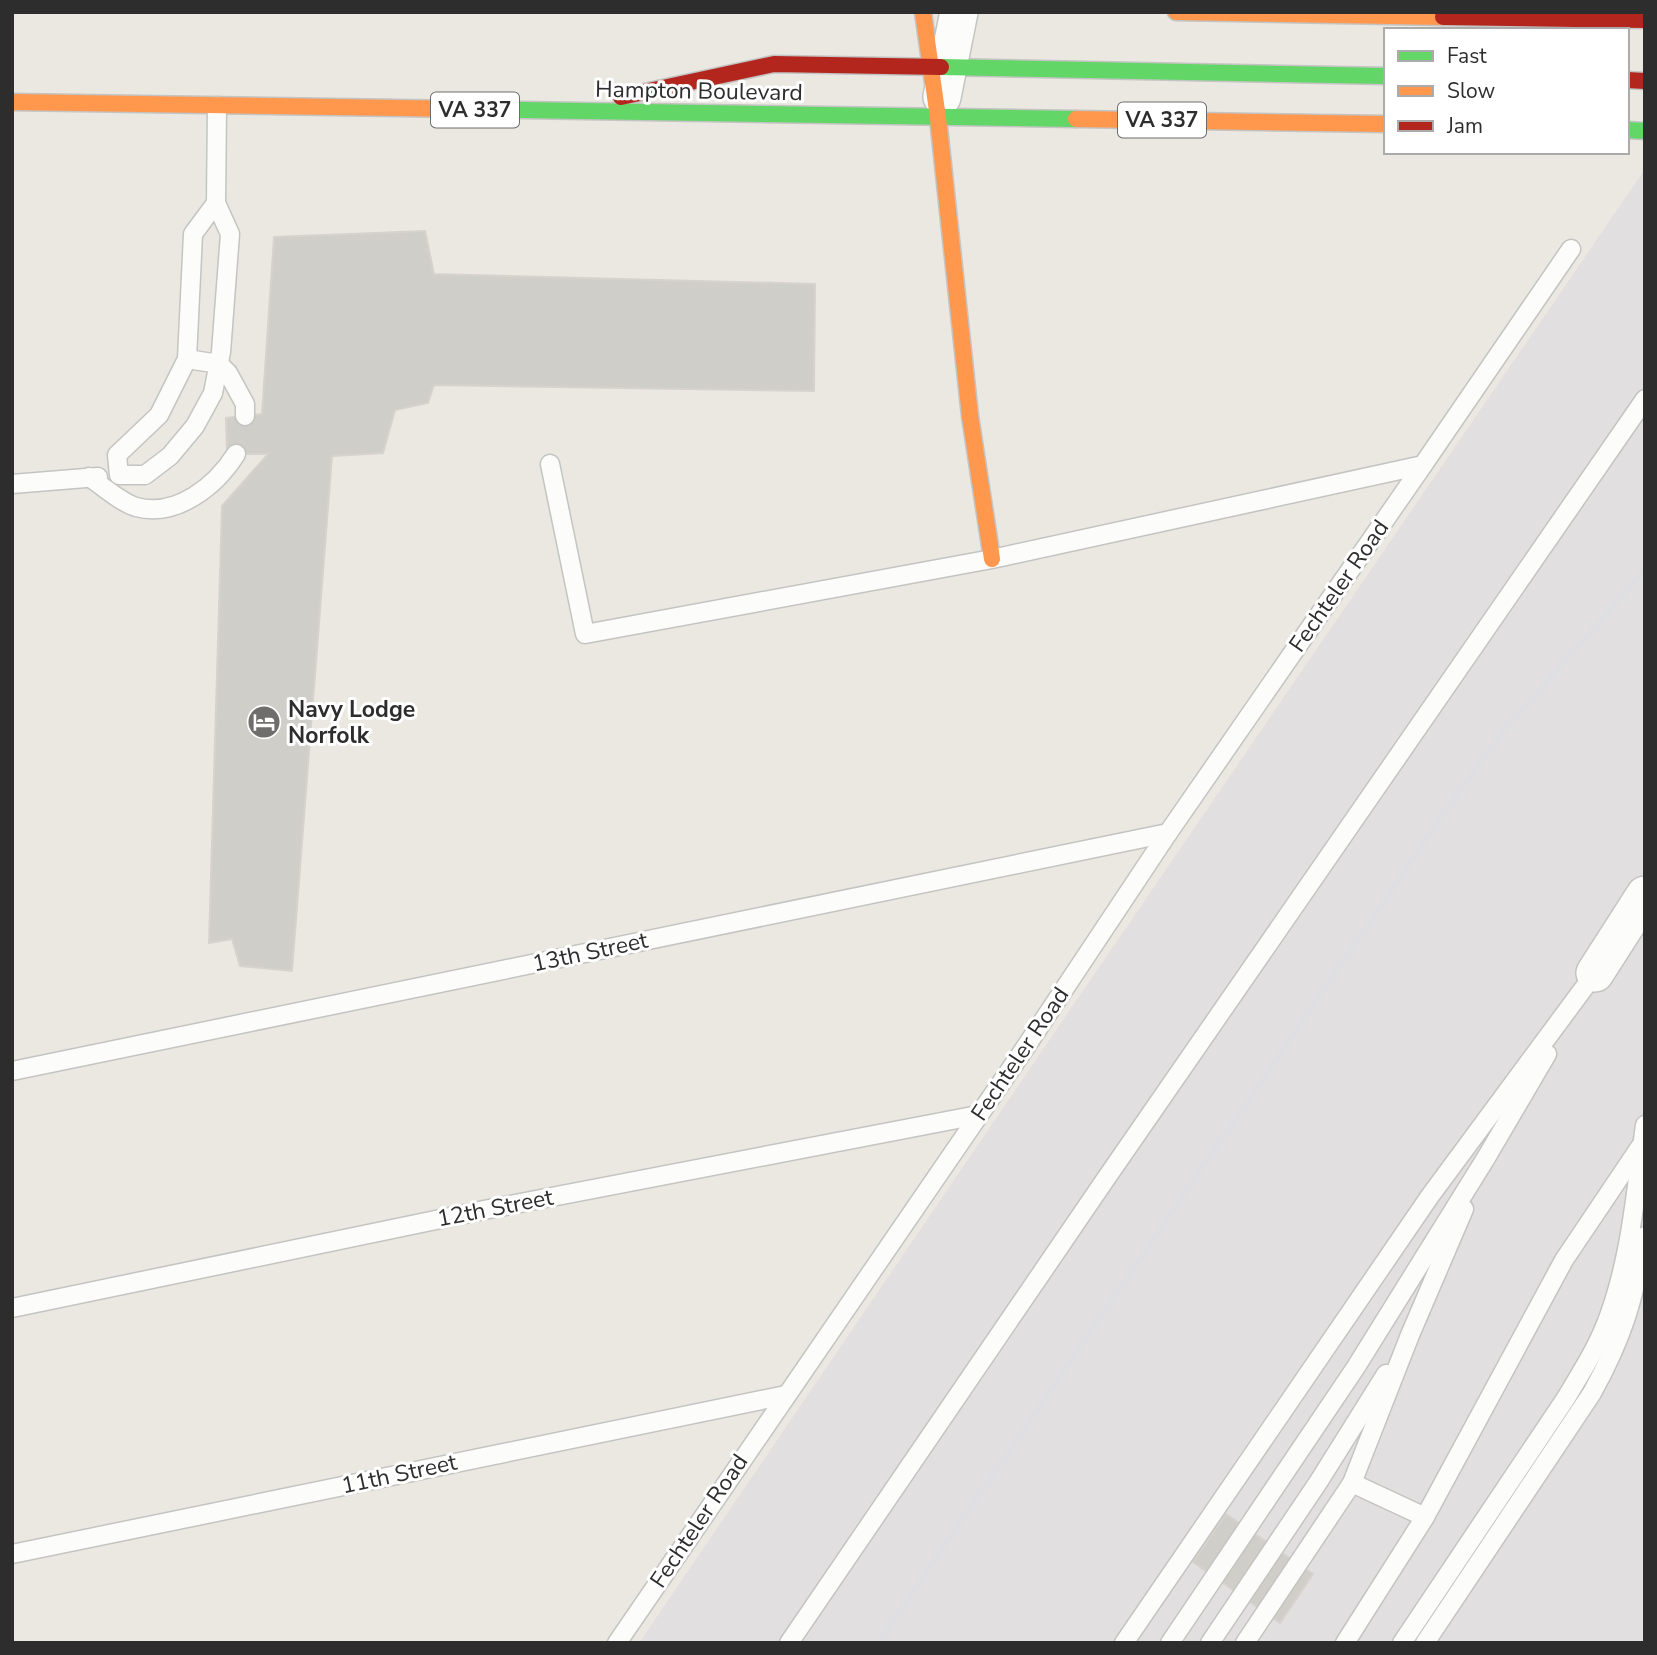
<svg xmlns="http://www.w3.org/2000/svg" width="1657" height="1655" viewBox="0 0 1657 1655" font-family="'Nunito Sans',sans-serif">
	<style>
		.industrial { fill: #e2dfe1 }
		.building { fill: #d0cec9; stroke: #d6d3ce; stroke-width: 2 }
		.lines { fill: none; stroke-linecap: round; stroke-linejoin: round }
		.lane-casing { stroke: #c4c4c3; stroke-width: 21 }
		.street-casing { stroke: #c4c4c3; stroke-width: 40 }
		.fast-casing { stroke: #c4c4c3; stroke-width: 19 }
		.slow-casing { stroke: #c4c4c3; stroke-width: 19 }
		.jam-casing { stroke: #c4c4c3; stroke-width: 19 }
		.lane { stroke: #fcfcfb; stroke-width: 18 }
		.street { stroke: #fcfcfb; stroke-width: 37 }
		.fast { stroke: #63d668; stroke-width: 16 }
		.slow { stroke: #ff974d; stroke-width: 16 }
		.jam { stroke: #b3261e; stroke-width: 16 }
		.rail { stroke: #dedfe0; stroke-width: 5 }
		.labels { text-anchor: middle; dominant-baseline: central; stroke-width: 6; stroke-linejoin: round; paint-order: stroke }
		.shield { fill: #fff; stroke: #6c6c6c; stroke-width: 2 }
		.shield-label { font-size: 21px; font-weight: bold; fill: #2d2d2d }
		.street-label { font-size: 23px; fill: #2d2d2d; stroke: #fff }
		.poi-label { font-size: 23px; font-weight: bold; fill: #2d2d2d; stroke: #fff; text-anchor: start }
	</style>
	<rect width="100%" height="100%" fill="#ebe8e2"/>
	<polygon class="industrial" points="1645,169 1645,1643 639,1643 1035,1061"/>
	<g class="building">
		<polygon points="425,231 434,274 815,284 814,391 434,385 428,403 395,410 383,453 332,456 292,971 240,966 232,939 209,943 222,506 268,454 227,454 226,418 262,414 274,237"/>
		<polygon points="1226,1514 1313,1574 1280,1623 1193,1562"/>
	</g>
	<g class="lines">
		<defs>
			<g id="lane">
				<polyline points="216,203 193,234 187,359 159,415 117,455 119,475 145,475 170,456 195,426 213,393 221,352 230,234 216,203 217,106"/>
				<polyline points="187,359 219,364 228,373 245,404 245,416"/>
				<polyline points="550,464 585,634 992,559 1423,465 1571,249"/>
				<path d="M89,477C103,486 120,502 136,507C176,518 216,486 236,454"/>
				<polyline points="12,484 98,477"/>
				<polyline points="12,1071 1168,833"/>
				<polyline points="12,1308 484,1210 978,1115"/>
				<polyline points="1352,1483 1425,1517"/>
				<polyline points="12,1554 786,1395"/>
				<polyline points="617,1643 1023,1051 1168,833 1423,465"/>
				<polyline points="789,1643 1105,1180 1645,399"/>
				<polyline points="1124,1643 1430,1196 1595,973"/>
				<polyline points="1170,1643 1356,1367 1486,1158 1547,1054"/>
				<polyline points="1210,1643 1319,1481 1386,1374"/>
				<polyline points="1245,1643 1352,1483 1410,1335 1464,1209"/>
				<polyline points="1345,1643 1425,1517 1564,1260 1640,1147"/>
				<path d="M1402,1643L1566,1398C1582,1371 1599,1345 1609,1316C1631,1255 1636,1190 1645,1125"/>
				<path d="M1425,1643L1592,1393C1623,1337 1634,1299 1645,1236"/>
			</g>
			<g id="street">
				<polyline points="942,97 959,12"/>
				<polyline points="1595,973 1645,895"/>
			</g>
			<g id="fast">
				<polyline points="941,67 1386,76"/>
				<polyline points="462,109 1076,119"/>
				<polyline points="1627,130 1645,131"/>
			</g>
			<g id="slow">
				<polyline points="923,12 938,118 970,416 992,559"/>
				<polyline points="1176,12 1443,17"/>
				<polyline points="12,102 462,109"/>
				<polyline points="1076,119 1386,124"/>
			</g>
			<g id="jam">
				<polyline points="1443,17 1645,20"/>
				<polyline points="1627,80 1645,81"/>
				<polyline points="621,97 774,64 941,67"/>
			</g>
		</defs>
		<use href="#lane" class="lane-casing"/>
		<use href="#street" class="street-casing"/>
		<use href="#fast" class="fast-casing"/>
		<use href="#slow" class="slow-casing"/>
		<use href="#jam" class="jam-casing"/>
		<use href="#lane" class="lane"/>
		<use href="#street" class="street"/>
		<use href="#fast" class="fast"/>
		<use href="#slow" class="slow"/>
		<use href="#jam" class="jam"/>
		<polyline class="rail" points="878,1643 1458,793 1501,734 1645,570"/>
	</g>
	<defs>
		<symbol id="hotel-disc" viewBox="-11 -11 22 22"><circle r="9.5" fill="#706e6c" stroke="#fff"/><path d="M-6-4.5h1.5V1H6V5H4.5V3h-9V5H-6ZM-4 0a1.8 1.8 0 1 1 3.6 0ZM.5 0V-2.5h3Q6-2.5 6 0Z" fill="#fff"/></symbol>
	</defs>
	<g fill-rule="evenodd">
		<use href="#hotel-disc" x="245" y="703" width="38" height="38"/>
	</g>
	<g class="labels">
		<g class="shield">
			<rect x="431" y="92.5" width="88" height="35" rx="5"/>
			<rect x="1118" y="102.5" width="88" height="35" rx="5"/>
		</g>
		<g class="shield-label">
			<text x="475" y="110">VA 337</text>
			<text x="1162" y="120">VA 337</text>
		</g>
		<g class="street-label">
			<text transform="translate(699 91) rotate(1)">Hampton Boulevard</text>
			<text transform="translate(1339 586) rotate(-55)">Fechteler Road</text>
			<text transform="translate(590 952) rotate(-12)">13th Street</text>
			<text transform="translate(1020 1054) rotate(-56)">Fechteler Road</text>
			<text transform="translate(495 1208) rotate(-11)">12th Street</text>
			<text transform="translate(399 1474) rotate(-12)">11th Street</text>
			<text transform="translate(699 1521) rotate(-56)">Fechteler Road</text>
		</g>
		<g class="poi-label">
			<text x="288" y="709">Navy Lodge<tspan x="288" dy="26">Norfolk</tspan></text>
		</g>
	</g>
	<rect width="1657" height="1655" fill="none" stroke="#2d2d2d" stroke-width="28"/>
	<rect x="1384" y="28" width="245" height="126" fill="#ffffff" stroke="#ababab" stroke-width="2"/>
	<rect x="1398" y="51" width="35" height="10" fill="#63d668" stroke="#ababab" stroke-width="2"/>
	<text x="1447" y="63" font-size="21" fill="#2d2d2d">Fast</text>
	<rect x="1398" y="86" width="35" height="10" fill="#ff974d" stroke="#ababab" stroke-width="2"/>
	<text x="1447" y="98" font-size="21" fill="#2d2d2d">Slow</text>
	<rect x="1398" y="121" width="35" height="10" fill="#b3261e" stroke="#ababab" stroke-width="2"/>
	<text x="1447" y="133" font-size="21" fill="#2d2d2d">Jam</text>
</svg>
